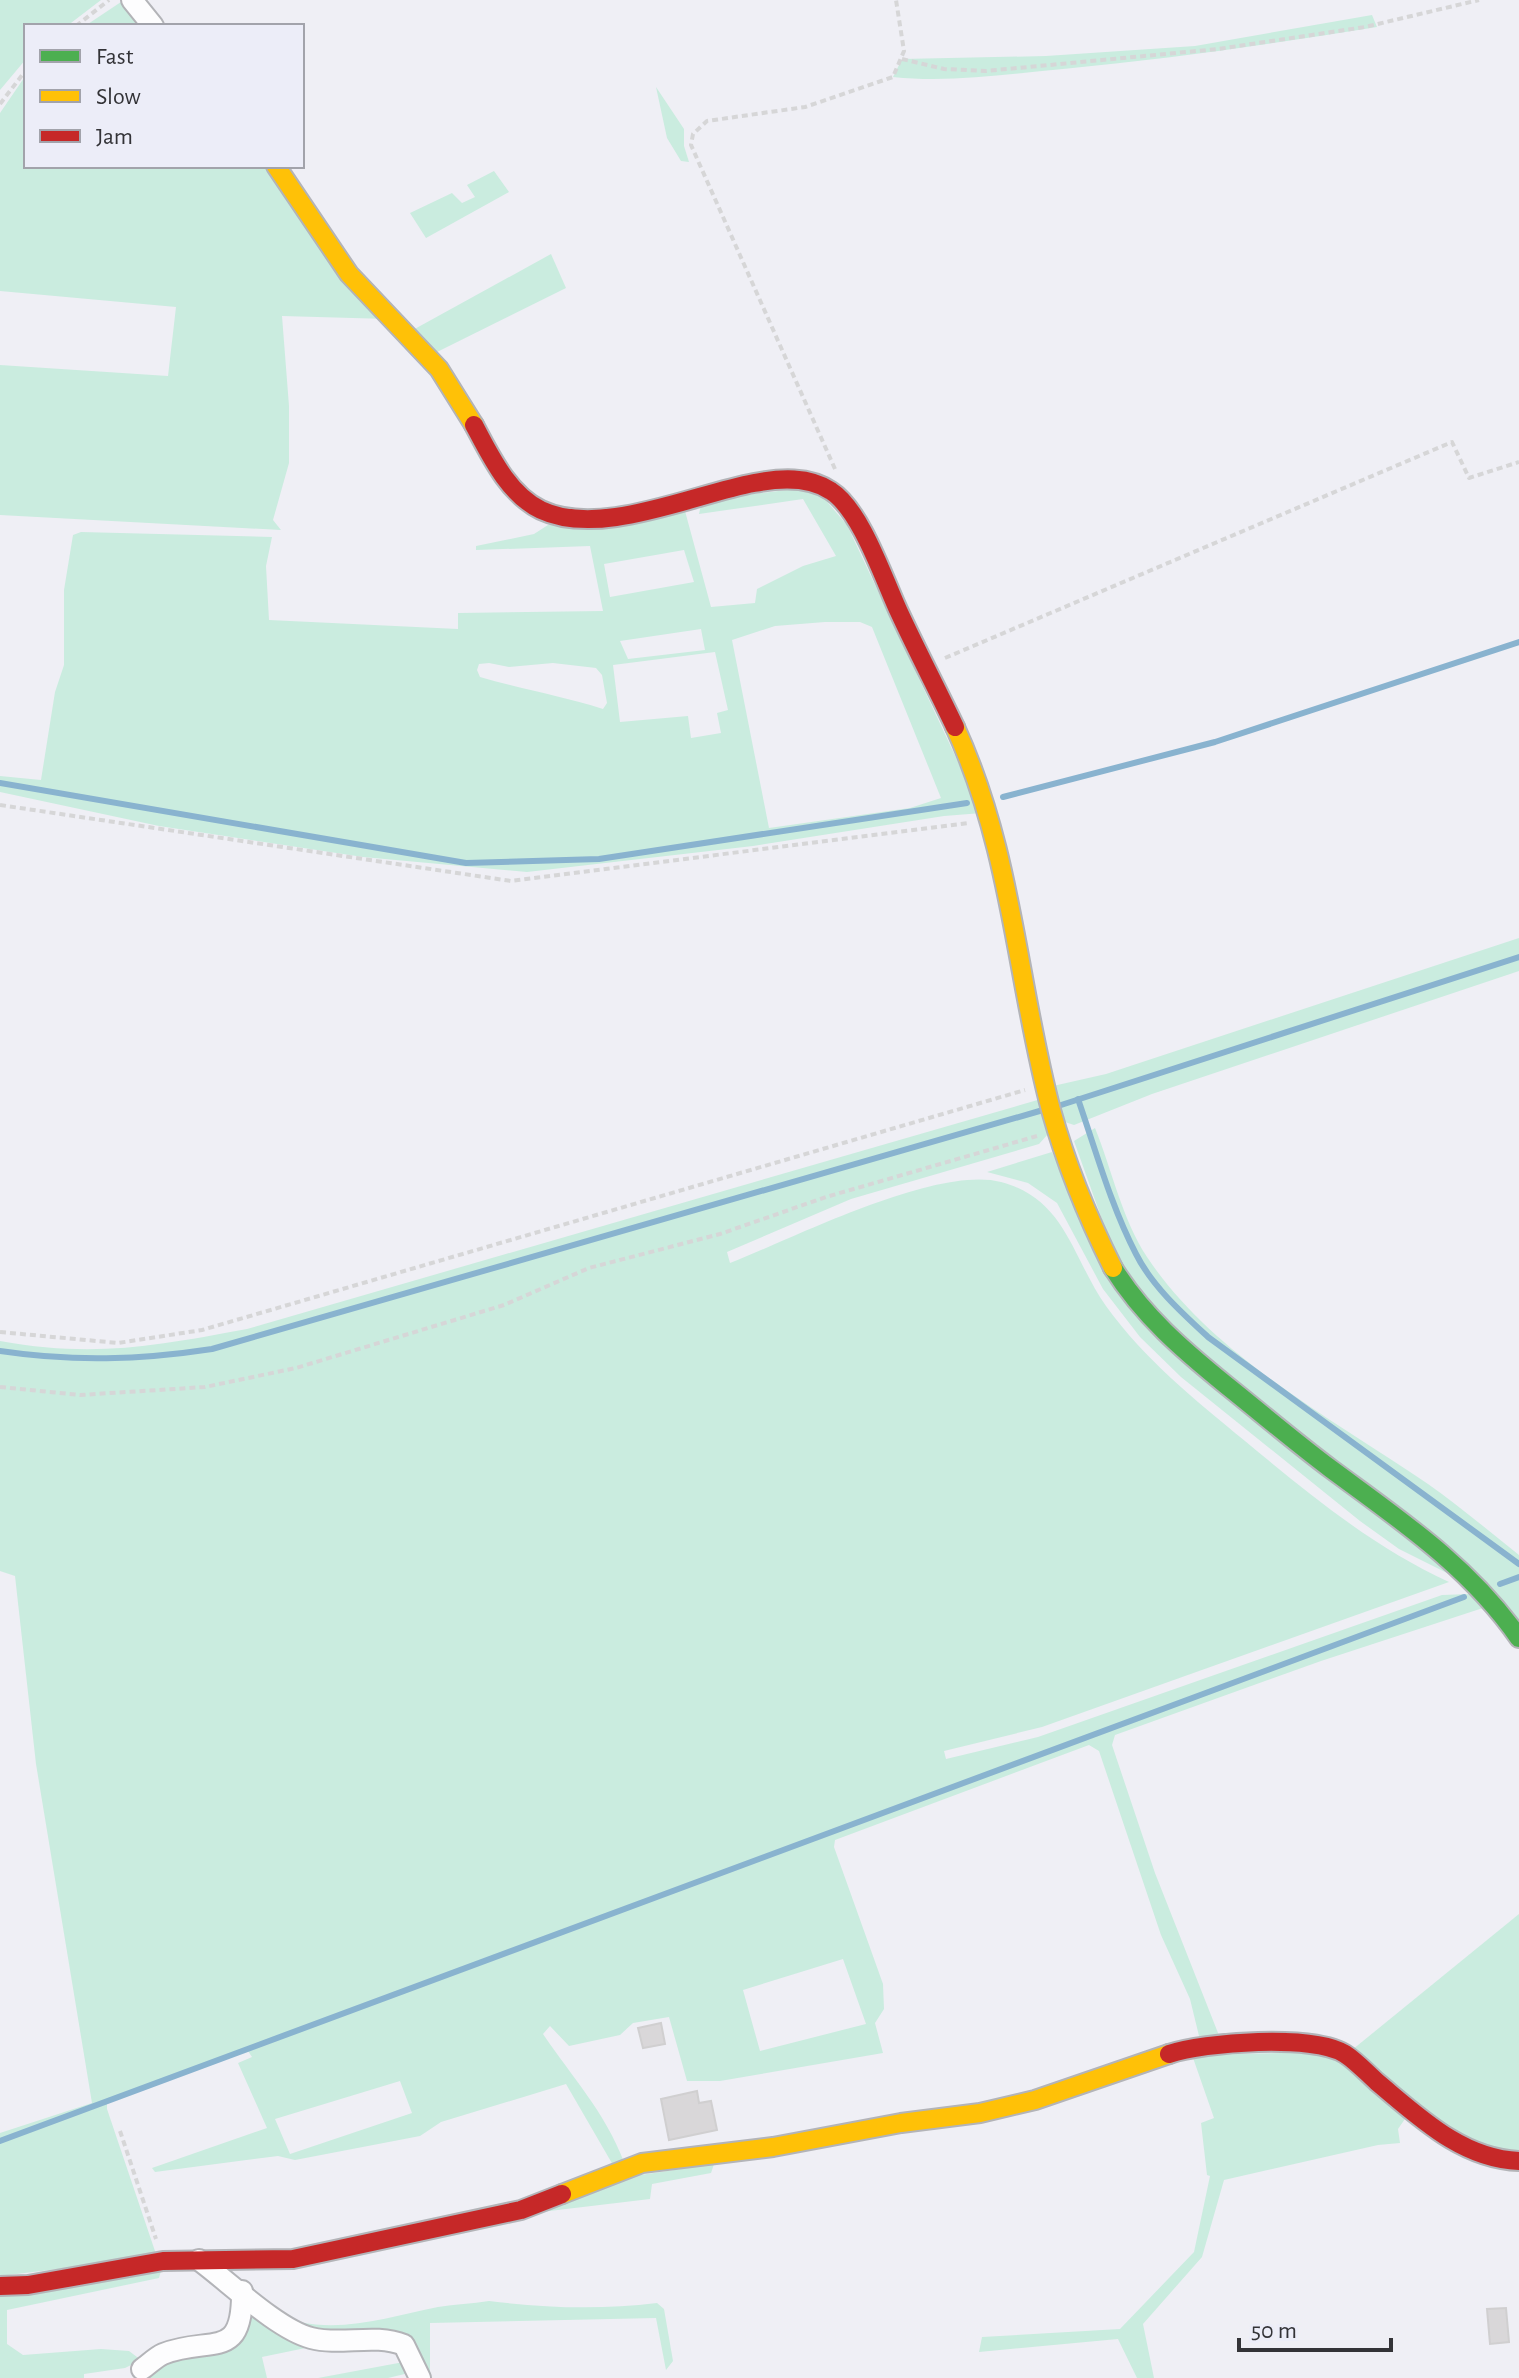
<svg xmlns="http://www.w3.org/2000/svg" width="1519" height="2378" viewBox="0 0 1519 2378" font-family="'Alegreya Sans',sans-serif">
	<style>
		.green { fill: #caecdf; fill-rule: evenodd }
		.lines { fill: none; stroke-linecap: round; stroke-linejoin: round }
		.stream { stroke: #89b3cf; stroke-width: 6 }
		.building { fill: #d9d7d9; stroke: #d0cfd0; stroke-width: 2 }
		.street-casing { stroke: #b3b4b8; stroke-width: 24 }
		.fast-casing { stroke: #b3b4b8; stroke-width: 22 }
		.slow-casing { stroke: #b3b4b8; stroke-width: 22 }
		.jam-casing { stroke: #b3b4b8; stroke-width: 22 }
		.path { stroke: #d6d6d7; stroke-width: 4; stroke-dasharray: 6 4; stroke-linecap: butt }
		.street { stroke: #fdfdfe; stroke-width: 20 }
		.fast { stroke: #4caf50; stroke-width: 18 }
		.slow { stroke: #ffc107; stroke-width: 18 }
		.jam { stroke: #c62828; stroke-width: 18 }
	</style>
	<rect width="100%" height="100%" fill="#efeff5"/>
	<g class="green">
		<polygon points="0,0 101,0 67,26 26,26 26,59 0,90"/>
		<polygon points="124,0 146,26 85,26"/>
		<path d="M1372,15L1377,27C1272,44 1169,59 1063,69C1006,74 950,83 893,77L902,59L1046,56L1195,46Z"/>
		<polygon points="26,75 26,166 269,166 388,319 282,316 289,406 289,463 273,520 281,530 0,515 0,365 168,376 176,307 0,291 0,113"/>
		<polygon points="656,87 684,129 684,146 689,162 681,161 667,138"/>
		<polygon points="494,171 509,192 426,238 410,213 452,193 462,203 475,197 467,185"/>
		<polygon points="551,254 566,288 433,354 411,331"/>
		<path d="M803,488L823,497L847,525L982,813L944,816L753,846L527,872L363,857L159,826L0,792V776L41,780L55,692L64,665V590L73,535L81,532L272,537L266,566L269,620L458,629V613L603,611L590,546L476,550V546L534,534L548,525L685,511L711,607L755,603L757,589L803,566L836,556L803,499L699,514L701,505L706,500ZM684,550L694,582L610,597L604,564ZM825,622H860L872,627L941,798L910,808L769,828L732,640L775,626ZM701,629L705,650L628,659L620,641ZM715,652L728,710L717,713L721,733L691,738L688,716L620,722L613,665ZM489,663L509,667L553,663L596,668L602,675L607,703L603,709C562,696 521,689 480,677L477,670L479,664Z"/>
		<polygon points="1519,938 1519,971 1152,1094 1074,1125 1062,1121 1053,1086 1106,1074"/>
		<path d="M1041,1099L1049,1133L1039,1144L851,1199L727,1252L730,1263C792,1239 936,1165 1001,1182C1066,1199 1072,1258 1106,1306C1145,1360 1194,1399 1245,1441C1310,1495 1373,1547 1449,1582L1042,1727L944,1751L946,1759L1038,1737L1442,1595L1470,1594L1486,1607L1321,1661L1115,1735L1112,1745L1155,1873L1220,2038L1200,2040L1190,1999L1161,1935L1099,1751L1089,1745L835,1840L834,1847L883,1984L884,2009L875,2023L883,2053L720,2081H687L669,2017L633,2023L620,2035L569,2046L550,2026L543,2034C572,2077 605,2112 624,2162L613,2165L566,2084L441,2122L420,2136L295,2160L278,2156L155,2172L152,2168L267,2128L238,2063L252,2057L246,2048L107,2099V2109L157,2257L0,2276V2133L92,2103L36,1764L15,1576L0,1571V1341C94,1358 155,1346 247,1329ZM843,1959L866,2024L760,2051L743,1990ZM400,2081L412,2113L290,2154L275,2119Z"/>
		<path d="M1095,1128C1112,1170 1122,1219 1147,1257C1212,1355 1332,1419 1428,1484C1459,1506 1489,1531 1519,1555V1626L1170,1334L1120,1270L1074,1141Z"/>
		<polygon points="1052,1152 1110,1278 1455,1577 1399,1549 1360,1521 1181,1377 1140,1337 1103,1289 1057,1203 1028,1183 987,1172"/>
		<polygon points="1519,1914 1519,2155 1465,2141 1352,2050"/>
		<polygon points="1326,2052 1407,2116 1398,2129 1400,2143 1378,2145 1224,2180 1202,2257 1143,2324 1154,2378 1137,2378 1118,2339 979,2352 982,2337 1120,2329 1194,2252 1210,2176 1207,2175 1201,2123 1214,2118 1192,2055"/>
		<polygon points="714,2164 711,2173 652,2184 650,2199 541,2212 634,2176"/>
		<polygon points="162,2267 159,2278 7,2310 7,2344 23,2355 101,2349 129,2351 141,2360 125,2368 84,2374 84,2378 0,2378 0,2292"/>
		<path d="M489,2301C546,2308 600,2310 657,2303L664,2309L673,2361L666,2370L656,2318L430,2323V2378H426L409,2339L299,2331L300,2322C346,2332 393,2316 438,2307C455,2304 472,2304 489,2301Z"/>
		<polygon points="249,2309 320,2345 262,2357 267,2378 142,2378 167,2361 218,2351"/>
		<polygon points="409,2361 413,2372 388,2378 318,2378"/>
	</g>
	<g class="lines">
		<g class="stream">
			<polyline points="0,783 466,863 599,859 967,803"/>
			<polyline points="1003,797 1215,742 1519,642"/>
			<path d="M1078,1099C1096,1151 1111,1206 1136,1254C1152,1286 1182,1313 1208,1337L1519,1564"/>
			<polyline points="1058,1106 1519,957"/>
			<path d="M0,1351C73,1362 140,1360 212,1349L1043,1110"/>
			<polyline points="1500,1584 1519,1577"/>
			<polyline points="0,2141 1464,1597"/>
		</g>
	</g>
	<g class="building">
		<polygon points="661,2023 665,2044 643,2048 638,2028"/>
		<polygon points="697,2091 699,2103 711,2101 717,2130 669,2140 661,2099"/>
		<polygon points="1506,2308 1509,2342 1490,2344 1487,2309"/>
	</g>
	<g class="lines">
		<defs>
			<g id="street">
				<polyline points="132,0 153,26"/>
				<path d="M199,2260C229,2282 277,2329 311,2338C341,2346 374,2333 404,2345L420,2378"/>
				<path d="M142,2369C148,2365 156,2357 163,2354C210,2335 243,2363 242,2291"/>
			</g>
			<path id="fast" d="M1113,1268C1143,1316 1183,1350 1226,1385C1261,1413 1295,1442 1331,1469C1400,1520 1469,1566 1519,1638"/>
			<g id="slow">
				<polyline points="276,166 349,274 439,369 474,425"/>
				<path d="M955,727C1013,854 1016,978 1051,1110C1066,1164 1088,1218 1113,1268"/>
				<polyline points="562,2194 642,2163 773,2147 901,2123 980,2113 1035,2100 1169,2054"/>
			</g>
			<g id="jam">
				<path d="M474,425C490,455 508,494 541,510C600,538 694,494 754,483C780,478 809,476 831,491C861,510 884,580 899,612C917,651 937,689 955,727"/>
				<path d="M1169,2054C1204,2042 1313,2034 1345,2054C1356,2061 1367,2073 1377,2082C1419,2117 1462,2159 1519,2161"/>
				<polyline points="0,2286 28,2285 163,2261 293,2259 521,2210 562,2194"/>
			</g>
		</defs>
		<use href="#street" class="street-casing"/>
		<use href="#fast" class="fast-casing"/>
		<use href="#slow" class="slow-casing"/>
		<use href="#jam" class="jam-casing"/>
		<g class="path">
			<polyline points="76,26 109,0"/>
			<polyline points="902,59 944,69 986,71 1218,49 1365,27 1479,0"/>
			<polyline points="0,104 26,70"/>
			<polyline points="835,469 691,145 693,134 707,121 805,107 893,77 904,51 896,0"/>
			<polyline points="945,658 1452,442 1469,478 1519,462"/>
			<polyline points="0,805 511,881 968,823"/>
			<polyline points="0,1332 118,1343 202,1330 1025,1090"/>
			<polyline points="0,1387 80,1395 205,1387 296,1368 504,1305 589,1268 720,1234 826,1197 1037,1136"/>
			<polyline points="120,2131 156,2239"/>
		</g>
		<use href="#street" class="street"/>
		<use href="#fast" class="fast"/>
		<use href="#slow" class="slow"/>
		<use href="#jam" class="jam"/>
	</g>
	<rect x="24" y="24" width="280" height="144" fill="#ecedf8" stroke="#a2a3ab" stroke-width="2"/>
	<rect x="40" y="50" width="40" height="12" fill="#4caf50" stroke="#a2a3ab" stroke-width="2"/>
	<text x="96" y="64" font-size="24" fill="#333337">Fast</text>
	<rect x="40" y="90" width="40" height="12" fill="#ffc107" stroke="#a2a3ab" stroke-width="2"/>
	<text x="96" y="104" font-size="24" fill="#333337">Slow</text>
	<rect x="40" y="130" width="40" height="12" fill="#c62828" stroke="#a2a3ab" stroke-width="2"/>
	<text x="96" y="144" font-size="24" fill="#333337">Jam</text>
	<path d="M1239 2338v12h152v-12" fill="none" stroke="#333337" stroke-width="4"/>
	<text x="1251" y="2338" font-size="24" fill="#333337" stroke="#ecedf8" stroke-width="6" paint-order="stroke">50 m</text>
</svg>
